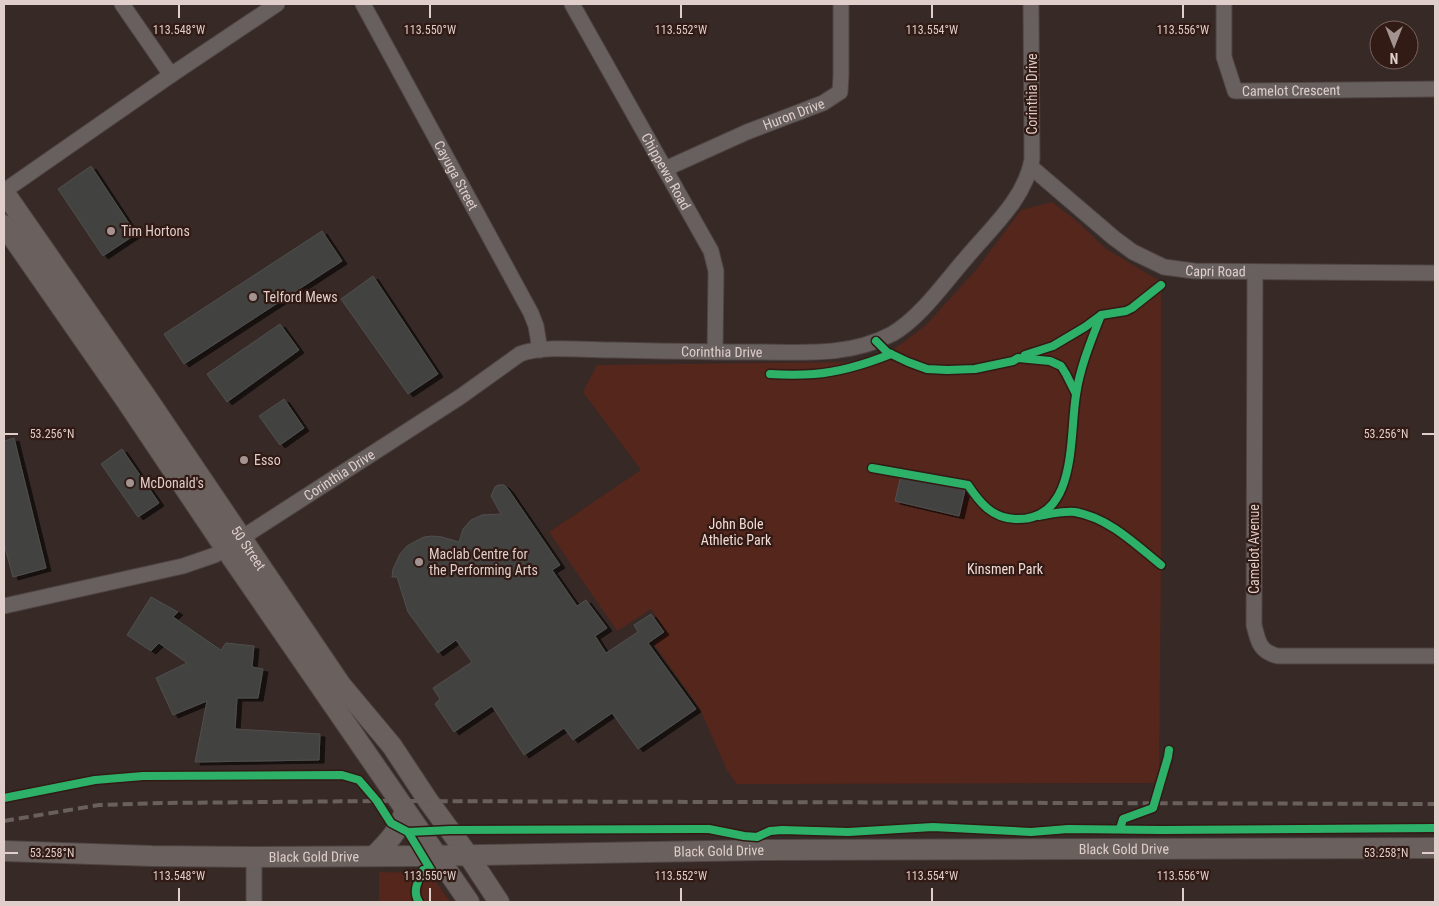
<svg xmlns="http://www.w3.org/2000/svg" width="1439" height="906" viewBox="0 0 1439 906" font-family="'Roboto Condensed',sans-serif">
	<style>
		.green { fill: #55261c }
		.building { fill: #434240; stroke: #4f4f4e; filter: url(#shadow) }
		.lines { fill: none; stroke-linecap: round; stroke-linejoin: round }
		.minor-casing { stroke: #4f4442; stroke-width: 17 }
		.major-casing { stroke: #4f4442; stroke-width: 22 }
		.minor { stroke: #67605f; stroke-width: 15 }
		.major { stroke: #6a605e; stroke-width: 20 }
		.rail { stroke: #69605e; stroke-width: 4; stroke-dasharray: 10 5; stroke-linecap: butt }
		.cycleway-casing { stroke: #321a15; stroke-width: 11 }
		.cycleway { stroke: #2db169; stroke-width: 8 }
		.ticks { fill: none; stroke: #dfceca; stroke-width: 2 }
		.poi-dot { fill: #a49491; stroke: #321a15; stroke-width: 2 }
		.labels { text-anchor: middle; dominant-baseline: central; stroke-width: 4.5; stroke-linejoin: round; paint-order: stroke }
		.street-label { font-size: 14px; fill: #dfceca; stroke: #321a15 }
		.poi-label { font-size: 14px; fill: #dfceca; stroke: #321a15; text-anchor: start }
		.park-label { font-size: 14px; fill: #f1dad5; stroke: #321a15 }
		.ticks-label { font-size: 12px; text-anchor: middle; fill: #dfceca; stroke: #321a15; stroke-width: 4.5; stroke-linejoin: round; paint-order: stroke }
	</style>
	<defs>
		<filter id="shadow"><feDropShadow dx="5" dy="3" stdDeviation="0" flood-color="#0009"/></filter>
	</defs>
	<rect width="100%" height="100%" fill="#362926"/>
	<g class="green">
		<polygon points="1052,202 1079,223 1105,248 1161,282 1161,565 1159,783 737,784 727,770 699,707 653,643 666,633 651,609 617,631 549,532 641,470 583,392 597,365 851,362 885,356 926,325 976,270 1021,210"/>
		<polygon points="379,872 430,873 450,902 379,902"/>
	</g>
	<g class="building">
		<polygon points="91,166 136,234 103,256 58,189"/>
		<polygon points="322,231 342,261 184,364 164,334"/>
		<polygon points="373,276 438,374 408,394 341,299"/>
		<polygon points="280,324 299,350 227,402 207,374"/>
		<polygon points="284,399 304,428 280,445 259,416"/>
		<polygon points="14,438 46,568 13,577 4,544 4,441"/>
		<polygon points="122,449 159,503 138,517 101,464"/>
		<polygon points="901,475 965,490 959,516 895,501"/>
		<polygon points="498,485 504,485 508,489 560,565 552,570 577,606 586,600 607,628 595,636 606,653 638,632 634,625 651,614 664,632 648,643 696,709 638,749 612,713 573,740 564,728 524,755 492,706 454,732 435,704 440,699 433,688 472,662 456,640 438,653 408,612 397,577 392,577 393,569 400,554 407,546 416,541 424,537 432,536 442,537 459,542 463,529 471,520 482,515 501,514 491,496 495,487"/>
		<polygon points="151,597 178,612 173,617 221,650 226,643 254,646 252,667 263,669 258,698 237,698 235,729 320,734 319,760 195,762 207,701 173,715 156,678 187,663 159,643 151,651 127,635"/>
	</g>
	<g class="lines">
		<defs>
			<g id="minor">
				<polyline points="122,4 171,75"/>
				<path id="s1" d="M363,4L531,313L536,326L540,350"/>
				<path id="s2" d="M572,4L711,251L716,271L715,352"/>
				<path id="s3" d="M1224,4V57L1235,91L1435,89"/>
				<path id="s4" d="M1031,167L1114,238L1133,252L1164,267L1194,271L1435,273"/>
				<path id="s5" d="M665,169L747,132L823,103L840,92L841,75V4"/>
				<polyline points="4,191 171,75 277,4"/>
				<path d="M1255,272L1254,625C1258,642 1260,652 1278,656H1435"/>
				<path id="s6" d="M4,606L183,566L215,555L460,397L520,354C543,345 588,350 614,350C661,351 708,352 755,352C801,352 849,357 892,334C920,318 945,282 966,258C991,228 1025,199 1032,159L1031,4"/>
				<polyline points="254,902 254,857"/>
			</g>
			<g id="major">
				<path id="s7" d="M4,192L145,395L341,685L392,746L429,802L468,855L499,902"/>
				<polyline points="4,225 125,399 225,548 469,902"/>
				<path id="s8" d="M4,851L152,856L254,857L422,856L765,850L1435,848"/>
				<path d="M374,856C389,841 399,831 405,810"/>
			</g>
		</defs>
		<use href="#minor" class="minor-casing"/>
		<use href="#major" class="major-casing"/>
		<use href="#minor" class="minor"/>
		<use href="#major" class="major"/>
		<polyline class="rail" points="4,821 99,805 161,803 377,801 1435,804"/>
		<defs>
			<g id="cycleway">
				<polyline points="876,341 887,352 908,362 927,369 947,370 975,369 1013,361 1018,358 1050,361 1061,366 1066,374 1076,394"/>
				<polyline points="1025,355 1053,346 1085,327 1100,316"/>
				<path d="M770,374C785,375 800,375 814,374C840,372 866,364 891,354"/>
				<path d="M872,468L968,485C980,503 992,518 1015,519C1078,522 1069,437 1076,395C1080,367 1091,341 1101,315L1126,311L1132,308L1161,285"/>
				<path d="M1039,516C1050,514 1063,511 1075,512C1109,518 1135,544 1161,565"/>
				<polyline points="4,798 95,780 143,776 342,775 359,780 377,801 391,823 408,832 450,830 697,829 709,829 744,836 757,837 770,831 782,830 848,832 933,827 1031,832 1068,829 1161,830 1435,828"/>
				<polyline points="1120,829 1123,819 1153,808 1168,757 1169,750"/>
				<path d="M408,832L431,870H423C418,881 412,892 419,902"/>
			</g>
		</defs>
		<use href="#cycleway" class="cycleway-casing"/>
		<use href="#cycleway" class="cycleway"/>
	</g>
	<path class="ticks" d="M179,5V18M430,5V18M681,5V18M932,5V18M1183,5V18M5,434H18M1422,434H1434M5,853H18M1422,853H1434M179,888V901M430,888V901M681,888V901M932,888V901M1183,888V901"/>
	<g class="poi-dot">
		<circle cx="111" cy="231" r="5"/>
		<circle cx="253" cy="297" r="5"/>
		<circle cx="244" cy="460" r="5"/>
		<circle cx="130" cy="483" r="5"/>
		<circle cx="419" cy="562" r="5"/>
	</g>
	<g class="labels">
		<g class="street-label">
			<text stroke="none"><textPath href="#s3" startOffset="145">Camelot Crescent</textPath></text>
			<text transform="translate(1032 94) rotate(-90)">Corinthia Drive</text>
			<text stroke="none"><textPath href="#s5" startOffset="140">Huron Drive</textPath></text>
			<text stroke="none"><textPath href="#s2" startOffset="192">Chippewa Road</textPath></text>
			<text stroke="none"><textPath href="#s1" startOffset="195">Cayuga Street</textPath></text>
			<text stroke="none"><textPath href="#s4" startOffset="219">Capri Road</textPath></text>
			<text stroke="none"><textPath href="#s6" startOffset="785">Corinthia Drive</textPath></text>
			<text stroke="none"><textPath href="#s6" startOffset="365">Corinthia Drive</textPath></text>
			<text stroke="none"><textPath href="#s7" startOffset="432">50 Street</textPath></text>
			<text transform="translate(1254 549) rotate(-90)">Camelot Avenue</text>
			<text stroke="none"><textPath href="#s8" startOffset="1120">Black Gold Drive</textPath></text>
			<text stroke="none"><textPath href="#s8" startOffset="715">Black Gold Drive</textPath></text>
			<text stroke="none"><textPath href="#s8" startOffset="310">Black Gold Drive</textPath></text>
		</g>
		<g class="poi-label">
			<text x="121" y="231">Tim Hortons</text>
			<text x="263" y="297">Telford Mews</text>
			<text x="254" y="460">Esso</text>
			<text x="140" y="483">McDonald's</text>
			<text x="429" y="554">Maclab Centre for<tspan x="429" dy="16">the Performing Arts</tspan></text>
		</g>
		<g class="park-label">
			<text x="736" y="524">John Bole<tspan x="736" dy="16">Athletic Park</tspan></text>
			<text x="1005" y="569">Kinsmen Park</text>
		</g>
	</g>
	<g class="ticks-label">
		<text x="179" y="34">113.548°W</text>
		<text x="430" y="34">113.550°W</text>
		<text x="681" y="34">113.552°W</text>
		<text x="932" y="34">113.554°W</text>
		<text x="1183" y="34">113.556°W</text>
		<text x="1386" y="438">53.256°N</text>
		<text x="52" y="438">53.256°N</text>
		<text x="1386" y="857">53.258°N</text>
		<text x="52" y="857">53.258°N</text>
		<text x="179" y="880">113.548°W</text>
		<text x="430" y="880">113.550°W</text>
		<text x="681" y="880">113.552°W</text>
		<text x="932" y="880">113.554°W</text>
		<text x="1183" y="880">113.556°W</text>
	</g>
	<rect width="1439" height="906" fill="none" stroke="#dfceca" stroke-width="10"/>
	<g transform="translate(1394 45) rotate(180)"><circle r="24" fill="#321a15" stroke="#77625d"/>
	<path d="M0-4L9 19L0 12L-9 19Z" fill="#a49491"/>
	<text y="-8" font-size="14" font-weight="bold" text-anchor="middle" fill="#dfceca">N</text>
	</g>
</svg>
